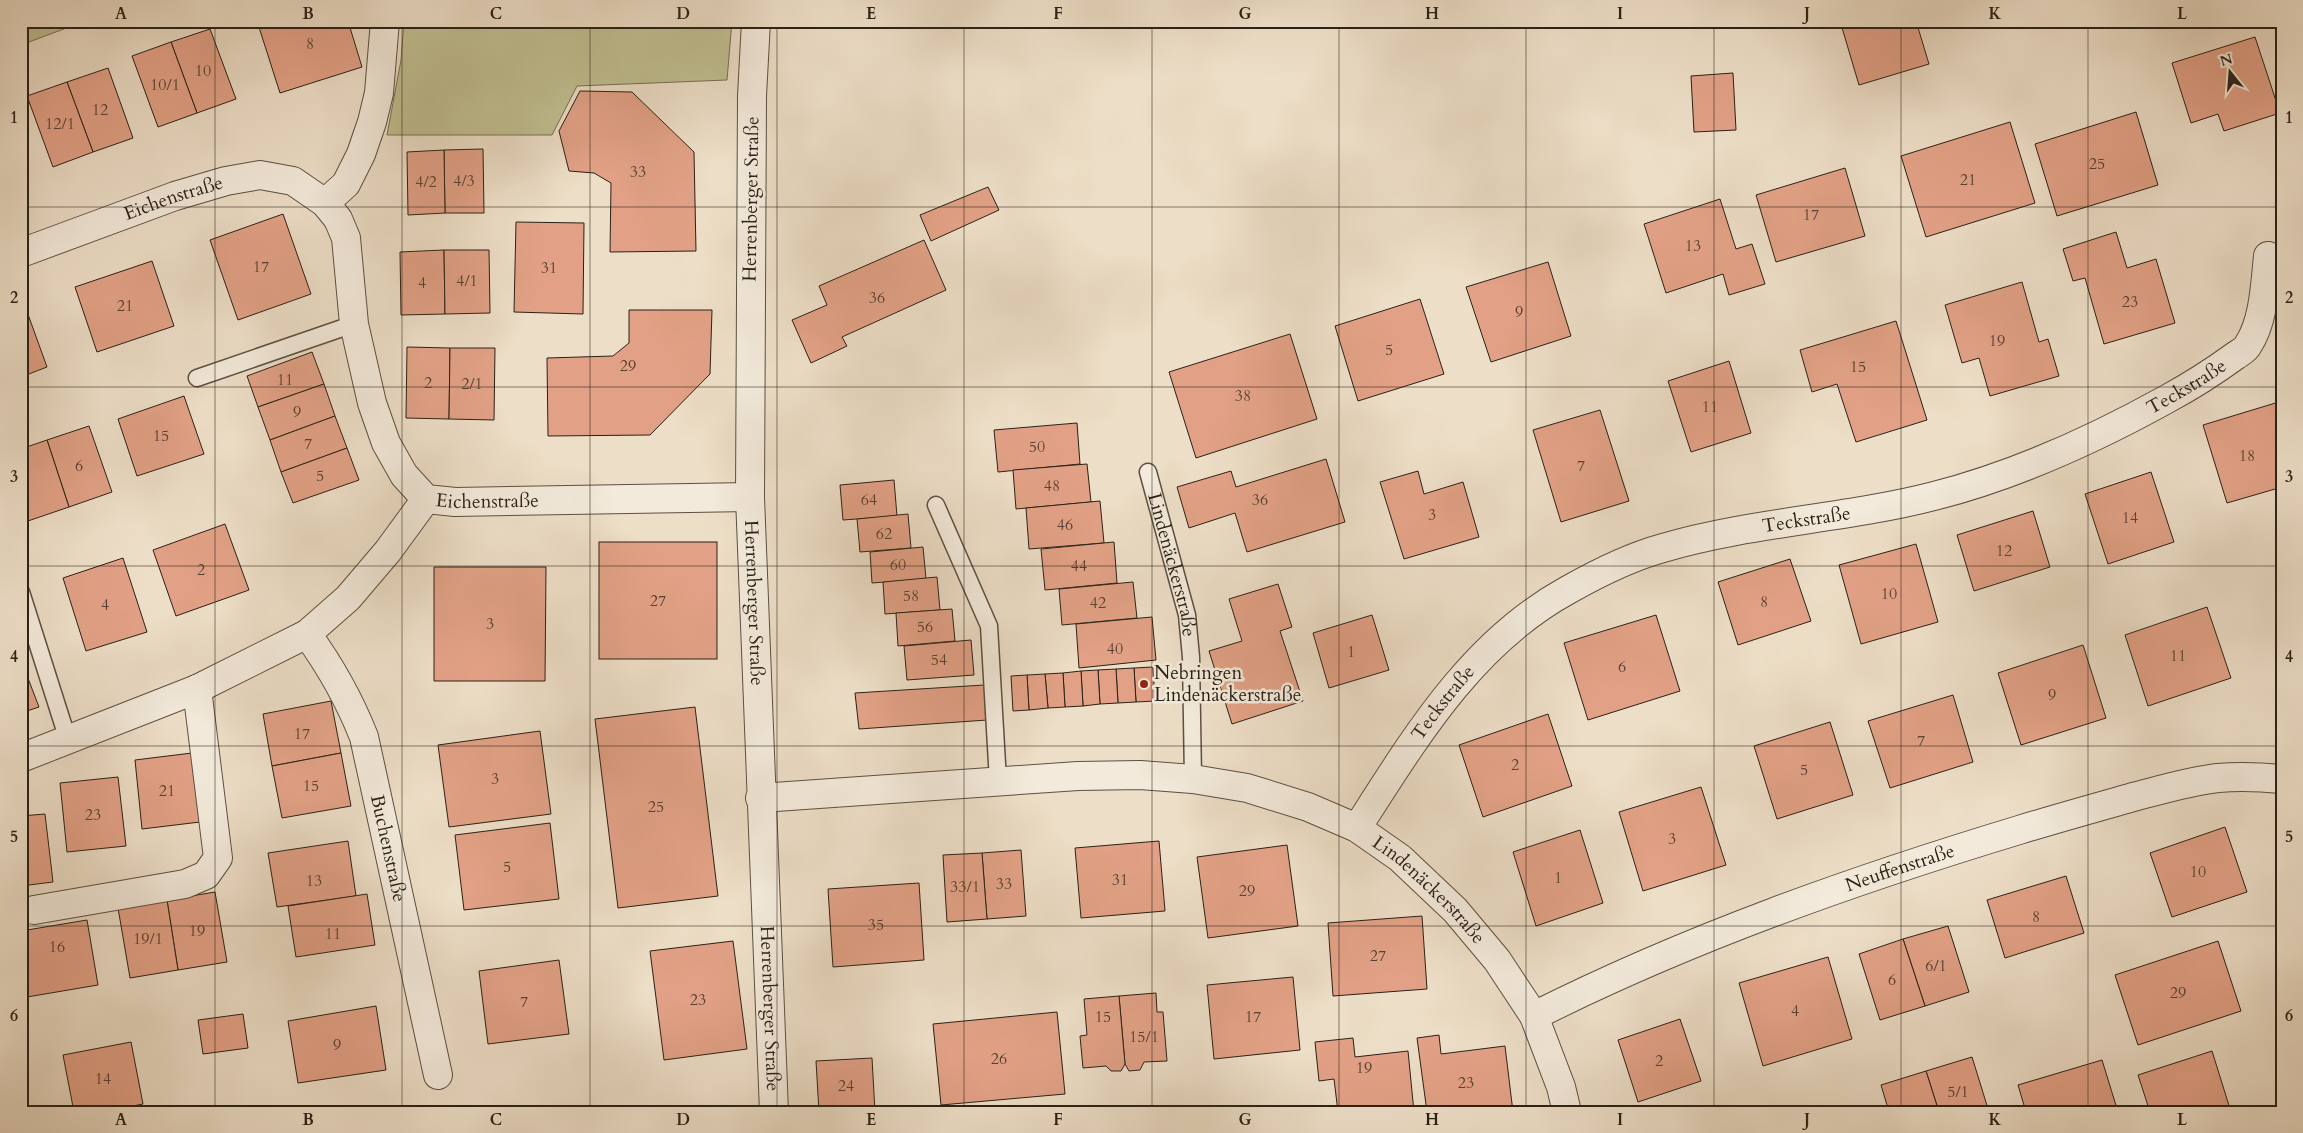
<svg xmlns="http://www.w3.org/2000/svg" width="2303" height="1133" viewBox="0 0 2303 1133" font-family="Cardo,serif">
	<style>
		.green { fill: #c0bf91; stroke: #757054 }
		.building { fill: #e2a186; stroke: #2a2116 }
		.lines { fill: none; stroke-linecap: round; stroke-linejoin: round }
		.service-casing { stroke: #5b5042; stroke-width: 19 }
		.minor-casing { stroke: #5b5042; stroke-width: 30 }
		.service { stroke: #f3eadb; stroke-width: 16 }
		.minor { stroke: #f3eadb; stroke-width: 28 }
		.grid { fill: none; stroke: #2a2116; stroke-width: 1; stroke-opacity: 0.55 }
		.poi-dot { fill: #8f2418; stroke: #f3eadb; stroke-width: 2 }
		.labels { text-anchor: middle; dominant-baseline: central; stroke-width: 5; stroke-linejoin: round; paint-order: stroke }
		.number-label { font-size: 16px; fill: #584132 }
		.street-label { font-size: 19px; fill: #2a2116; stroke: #f3eadb }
		.poi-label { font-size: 19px; fill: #2a2116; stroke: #f3eadb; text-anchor: start }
		.neatline { fill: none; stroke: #2a2116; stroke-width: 2 }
		.grid-label { font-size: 16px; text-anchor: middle; font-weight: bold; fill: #2a2116 }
	</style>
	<rect width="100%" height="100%" fill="#eddec7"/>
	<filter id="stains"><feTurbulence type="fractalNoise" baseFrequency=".004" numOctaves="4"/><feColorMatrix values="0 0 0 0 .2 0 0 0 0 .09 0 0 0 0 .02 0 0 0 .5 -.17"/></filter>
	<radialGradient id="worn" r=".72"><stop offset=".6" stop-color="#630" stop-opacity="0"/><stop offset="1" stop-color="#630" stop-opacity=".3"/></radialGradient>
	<g class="green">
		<polygon points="21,21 85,21 21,45"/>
		<polygon points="404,21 732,21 727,80 577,86 552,135 387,135 401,60"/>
	</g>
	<g class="building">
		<polygon points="257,21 348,21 362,67 280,93"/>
		<polygon points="1840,21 1916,21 1929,64 1859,85"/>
		<polygon points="210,29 236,99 197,113 171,42"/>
		<polygon points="2255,37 2280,113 2224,131 2218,114 2191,123 2172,63"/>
		<polygon points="171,42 197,113 158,127 132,56"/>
		<polygon points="108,68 133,138 93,152 67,82"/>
		<polygon points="1733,73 1736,130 1694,132 1691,76"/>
		<polygon points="67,82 93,152 53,167 27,96"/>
		<polygon points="580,91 632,92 694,152 696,251 610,252 611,183 594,173 569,171 559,131"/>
		<polygon points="2136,112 2158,185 2057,216 2035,144"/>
		<polygon points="2010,122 2035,203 1926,237 1901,156"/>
		<polygon points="483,149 484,213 445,213 444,150"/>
		<polygon points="444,150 445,213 408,215 407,152"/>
		<polygon points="1845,168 1865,236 1776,262 1756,195"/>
		<polygon points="988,187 999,210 931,241 920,215"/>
		<polygon points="1720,199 1736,249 1752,244 1765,284 1729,295 1723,274 1666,293 1644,224"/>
		<polygon points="283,214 311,294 238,320 210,240"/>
		<polygon points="516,222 584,223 583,314 514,312"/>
		<polygon points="2116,232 2127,268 2156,259 2175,323 2104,344 2085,278 2073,281 2063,249"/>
		<polygon points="924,240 946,290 842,337 847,346 811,363 792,320 827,305 819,286"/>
		<polygon points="444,250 445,314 401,315 400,252"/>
		<polygon points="444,250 489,250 490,313 445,314"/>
		<polygon points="152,261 174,326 97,352 75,287"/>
		<polygon points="1548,262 1571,336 1491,362 1466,287"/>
		<polygon points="2022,282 2039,342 2048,339 2059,376 1990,396 1979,358 1962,363 1945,305"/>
		<polygon points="21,295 47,367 21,377"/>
		<polygon points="1420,299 1444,374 1358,401 1335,326"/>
		<polygon points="629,310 712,310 710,374 650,435 548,436 547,358 613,356 629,343"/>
		<polygon points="1896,321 1927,420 1856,442 1837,384 1812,392 1800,350"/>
		<polygon points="1290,334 1317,419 1196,458 1169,372"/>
		<polygon points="407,347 450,348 449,419 406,418"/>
		<polygon points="450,348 495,348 494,420 449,419"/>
		<polygon points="312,352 324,384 258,407 247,376"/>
		<polygon points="1729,361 1751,433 1691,452 1668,381"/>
		<polygon points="324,384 335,416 270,440 258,407"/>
		<polygon points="184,396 204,454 137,476 118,419"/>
		<polygon points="2282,401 2282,487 2227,503 2203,425"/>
		<polygon points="1600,410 1629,501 1561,522 1533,430"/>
		<polygon points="335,416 347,448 281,472 270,440"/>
		<polygon points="1077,423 1080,464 998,472 994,430"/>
		<polygon points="89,426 112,492 69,507 47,440"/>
		<polygon points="47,440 69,507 22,523 21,449"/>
		<polygon points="347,448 359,480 293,503 281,472"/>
		<polygon points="1326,459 1345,522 1247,552 1235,513 1189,528 1177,487 1231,471 1236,487"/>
		<polygon points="1087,464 1091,502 1016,509 1013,470"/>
		<polygon points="1418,471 1424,494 1463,482 1479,537 1404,559 1380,482"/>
		<polygon points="2151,472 2174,542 2108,564 2085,494"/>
		<polygon points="894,480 897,516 843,520 840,485"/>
		<polygon points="1100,501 1104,543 1029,549 1026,508"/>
		<polygon points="2033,511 2050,567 1974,591 1957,535"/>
		<polygon points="908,514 911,548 860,552 857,519"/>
		<polygon points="225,524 249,590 176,616 153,550"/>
		<rect x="599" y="542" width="118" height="117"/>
		<polygon points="1114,542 1117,583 1045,590 1041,549"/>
		<polygon points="1916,544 1938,622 1861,644 1839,565"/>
		<polygon points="923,547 926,579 872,583 870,552"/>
		<polygon points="123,558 147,632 86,651 63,578"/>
		<polygon points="1790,559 1811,621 1738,645 1718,582"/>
		<polygon points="434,567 546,567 545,681 434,681"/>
		<polygon points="937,577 940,610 885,614 883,582"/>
		<polygon points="1133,582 1137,618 1062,625 1059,589"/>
		<polygon points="1278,584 1292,627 1280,631 1303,701 1232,724 1209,651 1242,641 1229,599"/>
		<polygon points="2207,607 2231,678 2148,706 2125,635"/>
		<polygon points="952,609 955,641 898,646 896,613"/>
		<polygon points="1372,615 1389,670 1329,688 1313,633"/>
		<polygon points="1656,615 1680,691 1588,720 1564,643"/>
		<polygon points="1152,617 1156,660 1079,668 1076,624"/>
		<polygon points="971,640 974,675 907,680 904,646"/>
		<polygon points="2083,645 2106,718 2021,745 1998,673"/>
		<polygon points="21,660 39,707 21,713"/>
		<polygon points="1153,667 1155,701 1136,702 1134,668"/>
		<polygon points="1134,668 1136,702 1118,703 1116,669"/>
		<polygon points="1116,669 1118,703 1100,704 1098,670"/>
		<polygon points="1098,670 1100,704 1083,706 1081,671"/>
		<polygon points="1081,671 1083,706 1065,707 1063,673"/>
		<polygon points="1063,673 1065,707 1048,708 1045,674"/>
		<polygon points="1045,674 1048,708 1029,710 1027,675"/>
		<polygon points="1027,675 1029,710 1013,711 1011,676"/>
		<polygon points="984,685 987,720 859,729 855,693"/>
		<polygon points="1953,695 1973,762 1890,788 1868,721"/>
		<polygon points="331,701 341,753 272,766 263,714"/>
		<polygon points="695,707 718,896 618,908 595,719"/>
		<polygon points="1548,714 1572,786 1483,817 1459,745"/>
		<polygon points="1830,722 1853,795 1777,819 1754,746"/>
		<polygon points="540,731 551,814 449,827 438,745"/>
		<polygon points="192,753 200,822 142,829 135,760"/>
		<polygon points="341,753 351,806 282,818 272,766"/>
		<polygon points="118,777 126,846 67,852 60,783"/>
		<polygon points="1701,787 1726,865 1643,891 1619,812"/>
		<polygon points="45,814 53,882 21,886 21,816"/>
		<polygon points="550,823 559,899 464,910 455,835"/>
		<polygon points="2225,827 2247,892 2172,917 2150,853"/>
		<polygon points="1580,830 1603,903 1536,926 1513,852"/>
		<polygon points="348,841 356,896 277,907 268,853"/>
		<polygon points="1159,841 1165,911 1081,918 1075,848"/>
		<polygon points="1287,845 1298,926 1208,938 1197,857"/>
		<polygon points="1021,850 1026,916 987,919 982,853"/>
		<polygon points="982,853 987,919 947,922 943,855"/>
		<polygon points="2066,876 2084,933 2005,958 1987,900"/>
		<polygon points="919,883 924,960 833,967 828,889"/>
		<polygon points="215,892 227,962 178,970 167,900"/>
		<polygon points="367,894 375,945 296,957 288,906"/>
		<polygon points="167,900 178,970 130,978 118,908"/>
		<polygon points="1422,916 1427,989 1333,996 1328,923"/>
		<polygon points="87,920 98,985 27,997 21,964 21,931"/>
		<polygon points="1948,926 1969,992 1925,1006 1903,939"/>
		<polygon points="1903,939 1925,1006 1880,1020 1859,954"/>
		<polygon points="733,941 747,1049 664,1060 650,951"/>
		<polygon points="2218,941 2241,1011 2138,1045 2115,975"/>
		<polygon points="1828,957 1852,1039 1763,1066 1739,983"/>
		<polygon points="559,960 569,1034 488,1044 479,971"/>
		<polygon points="1293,977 1300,1050 1214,1059 1207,985"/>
		<polygon points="1156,993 1157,1012 1163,1012 1167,1061 1144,1062 1140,1070 1129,1071 1125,1064 1119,996"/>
		<polygon points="1119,996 1125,1064 1121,1071 1111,1071 1106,1066 1083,1068 1080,1036 1087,1035 1084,999"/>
		<polygon points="376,1006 386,1070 298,1083 288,1021"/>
		<polygon points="1057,1012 1065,1094 941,1105 933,1024"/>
		<polygon points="243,1014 248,1048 203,1054 198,1020"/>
		<polygon points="1680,1019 1701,1081 1638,1102 1618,1040"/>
		<polygon points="1439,1035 1441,1054 1505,1046 1513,1112 1427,1112 1417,1038"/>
		<polygon points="1353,1038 1355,1057 1408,1051 1414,1112 1338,1112 1334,1079 1319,1081 1315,1042"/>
		<polygon points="131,1042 143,1104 104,1112 74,1112 63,1055"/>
		<polygon points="2212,1051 2231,1112 2150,1112 2138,1075"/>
		<polygon points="1972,1057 1989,1112 1939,1112 1926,1071"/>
		<polygon points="872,1058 875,1112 819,1112 816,1061"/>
		<polygon points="2102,1060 2118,1112 2026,1112 2018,1085"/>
		<polygon points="1926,1071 1939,1112 1889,1112 1881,1085"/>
	</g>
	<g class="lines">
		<defs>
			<g id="service">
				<polyline points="197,378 354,324"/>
				<path id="s1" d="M1148,472L1187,615L1191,657L1193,779"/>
				<polyline points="936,505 989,626 998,781"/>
				<polyline points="21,592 68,740"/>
			</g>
			<g id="minor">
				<path id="s2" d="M756,21L752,96L750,497L774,1112"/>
				<polyline points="325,203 346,184 361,154 372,122 379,93 385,21"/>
				<path id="s3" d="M21,253L175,196L226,181L260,175L293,181L325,203L338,219L346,238L354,324L372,403L386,443L404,475L426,499L455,502L750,497"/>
				<path id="s4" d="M307,634C331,667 349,699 364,737L438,1075"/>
				<polyline points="21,758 197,689 307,634 348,598 388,551 426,499"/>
				<path id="s5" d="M760,798L1078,776L1140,775L1193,779L1247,788L1308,807L1357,828L1400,858L1455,910L1497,960L1534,1016L1561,1087L1567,1112"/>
				<path id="s6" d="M1357,828C1415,738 1471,643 1568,590C1598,573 1630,557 1663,548C1751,522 1845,519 1934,496C2017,475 2093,440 2167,399C2191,386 2213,372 2235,356C2239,353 2246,350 2248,345C2264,321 2265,284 2268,256"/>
				<polyline points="34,910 185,884 206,875 218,858 197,689"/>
				<path id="s7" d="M1534,1016C1689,938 1854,880 2019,830C2058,818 2098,807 2137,796C2164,789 2191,781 2218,778C2239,776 2261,777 2282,779"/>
			</g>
		</defs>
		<use href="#service" class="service-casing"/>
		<use href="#minor" class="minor-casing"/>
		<use href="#service" class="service"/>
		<use href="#minor" class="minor"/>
	</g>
	<path class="grid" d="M215,21V1112M402,21V1112M590,21V1112M777,21V1112M964,21V1112M1152,21V1112M1339,21V1112M1526,21V1112M1714,21V1112M1901,21V1112M2088,21V1112M21,207H2282M21,387H2282M21,566H2282M21,746H2282M21,926H2282"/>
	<circle class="poi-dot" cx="1144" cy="684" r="5"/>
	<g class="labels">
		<g class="number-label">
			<text x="310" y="44">8</text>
			<text x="203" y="71">10</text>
			<text x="165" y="85">10/1</text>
			<text x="100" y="110">12</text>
			<text x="60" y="124">12/1</text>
			<text x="2097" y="164">25</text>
			<text x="638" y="172">33</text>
			<text x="1968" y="180">21</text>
			<text x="464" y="181">4/3</text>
			<text x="426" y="182">4/2</text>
			<text x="1811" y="215">17</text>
			<text x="1693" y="246">13</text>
			<text x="261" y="267">17</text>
			<text x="549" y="268">31</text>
			<text x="467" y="281">4/1</text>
			<text x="422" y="283">4</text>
			<text x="877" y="298">36</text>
			<text x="2130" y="302">23</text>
			<text x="125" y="306">21</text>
			<text x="1519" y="312">9</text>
			<text x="1997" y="341">19</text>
			<text x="1389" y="350">5</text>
			<text x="628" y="366">29</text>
			<text x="1858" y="367">15</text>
			<text x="285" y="380">11</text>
			<text x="428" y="383">2</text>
			<text x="472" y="384">2/1</text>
			<text x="1243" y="396">38</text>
			<text x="1710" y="407">11</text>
			<text x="297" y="412">9</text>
			<text x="161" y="436">15</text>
			<text x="308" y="444">7</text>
			<text x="1037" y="447">50</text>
			<text x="2247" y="456">18</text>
			<text x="79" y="466">6</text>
			<text x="1581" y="466">7</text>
			<text x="320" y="476">5</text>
			<text x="1052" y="486">48</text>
			<text x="869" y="500">64</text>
			<text x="1260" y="500">36</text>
			<text x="1432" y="515">3</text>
			<text x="2130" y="518">14</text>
			<text x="1065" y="525">46</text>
			<text x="884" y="534">62</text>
			<text x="2004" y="551">12</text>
			<text x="898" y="565">60</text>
			<text x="1079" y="566">44</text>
			<text x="201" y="570">2</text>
			<text x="1889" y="594">10</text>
			<text x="911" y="596">58</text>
			<text x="658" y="601">27</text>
			<text x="1764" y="602">8</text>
			<text x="1098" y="603">42</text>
			<text x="105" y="605">4</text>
			<text x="490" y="624">3</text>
			<text x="925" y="627">56</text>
			<text x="1115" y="649">40</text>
			<text x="1351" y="652">1</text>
			<text x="2178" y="656">11</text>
			<text x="939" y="660">54</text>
			<text x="1622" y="667">6</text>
			<text x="2052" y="695">9</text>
			<text x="302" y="734">17</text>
			<text x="1921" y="741">7</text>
			<text x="1515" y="765">2</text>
			<text x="1804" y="770">5</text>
			<text x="495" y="779">3</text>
			<text x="311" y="786">15</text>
			<text x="167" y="791">21</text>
			<text x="656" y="807">25</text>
			<text x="93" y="815">23</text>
			<text x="1672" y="839">3</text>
			<text x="507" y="867">5</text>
			<text x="2198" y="872">10</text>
			<text x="1558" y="878">1</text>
			<text x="1120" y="880">31</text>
			<text x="314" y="881">13</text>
			<text x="1004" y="884">33</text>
			<text x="965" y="887">33/1</text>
			<text x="1247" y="891">29</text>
			<text x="2036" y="917">8</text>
			<text x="876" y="925">35</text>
			<text x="197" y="931">19</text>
			<text x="333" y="934">11</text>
			<text x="148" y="939">19/1</text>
			<text x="57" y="947">16</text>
			<text x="1378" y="956">27</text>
			<text x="1936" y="966">6/1</text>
			<text x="1892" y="980">6</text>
			<text x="2178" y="993">29</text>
			<text x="698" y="1000">23</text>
			<text x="524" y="1002">7</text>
			<text x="1795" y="1011">4</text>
			<text x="1103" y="1017">15</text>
			<text x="1253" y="1017">17</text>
			<text x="1144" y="1037">15/1</text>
			<text x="337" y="1045">9</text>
			<text x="999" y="1059">26</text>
			<text x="1659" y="1061">2</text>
			<text x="1364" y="1068">19</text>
			<text x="103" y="1079">14</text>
			<text x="1466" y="1083">23</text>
			<text x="846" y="1086">24</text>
			<text x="1958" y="1092">5/1</text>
		</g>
		<g class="street-label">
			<text stroke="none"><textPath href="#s3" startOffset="162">Eichenstraße</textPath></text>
			<text transform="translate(751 199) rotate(-89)">Herrenberger Straße</text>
			<text stroke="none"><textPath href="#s6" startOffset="978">Teckstraße</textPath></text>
			<text stroke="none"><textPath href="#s3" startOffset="706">Eichenstraße</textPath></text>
			<text stroke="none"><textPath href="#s6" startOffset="572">Teckstraße</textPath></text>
			<text stroke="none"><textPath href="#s1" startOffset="96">Lindenäckerstraße</textPath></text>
			<text stroke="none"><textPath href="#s2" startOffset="582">Herrenberger Straße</textPath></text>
			<text stroke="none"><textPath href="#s6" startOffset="152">Teckstraße</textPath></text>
			<text stroke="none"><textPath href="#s4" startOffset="232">Buchenstraße</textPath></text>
			<text stroke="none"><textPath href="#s7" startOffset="395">Neuffenstraße</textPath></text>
			<text stroke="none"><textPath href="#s5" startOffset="701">Lindenäckerstraße</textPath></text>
			<text stroke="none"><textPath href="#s2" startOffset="988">Herrenberger Straße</textPath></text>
		</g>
		<g class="poi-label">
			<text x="1154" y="673">Nebringen<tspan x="1154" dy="22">Lindenäckerstraße</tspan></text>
		</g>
	</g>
	<rect width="2303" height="1133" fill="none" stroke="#eddec7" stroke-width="55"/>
	<g transform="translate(2230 72) rotate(343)" stroke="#f3eadb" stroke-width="4" paint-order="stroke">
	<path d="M0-4L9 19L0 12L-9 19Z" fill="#2a2116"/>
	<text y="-8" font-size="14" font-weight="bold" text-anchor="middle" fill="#2a2116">N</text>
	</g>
	<rect x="28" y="28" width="2248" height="1078" class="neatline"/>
	<g class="grid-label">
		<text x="121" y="19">A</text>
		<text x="308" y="19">B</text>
		<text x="496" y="19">C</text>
		<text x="683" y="19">D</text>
		<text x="871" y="19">E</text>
		<text x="1058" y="19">F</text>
		<text x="1245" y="19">G</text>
		<text x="1432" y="19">H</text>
		<text x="1620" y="19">I</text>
		<text x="1807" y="19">J</text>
		<text x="1995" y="19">K</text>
		<text x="2182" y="19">L</text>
		<text x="14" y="123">1</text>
		<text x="2289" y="123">1</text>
		<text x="14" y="303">2</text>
		<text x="2289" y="303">2</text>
		<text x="14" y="482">3</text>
		<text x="2289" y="482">3</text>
		<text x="14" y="662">4</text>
		<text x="2289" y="662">4</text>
		<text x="14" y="842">5</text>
		<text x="2289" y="842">5</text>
		<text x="14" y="1021">6</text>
		<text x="2289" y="1021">6</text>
		<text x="121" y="1125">A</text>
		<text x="308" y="1125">B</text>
		<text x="496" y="1125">C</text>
		<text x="683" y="1125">D</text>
		<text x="871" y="1125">E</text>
		<text x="1058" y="1125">F</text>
		<text x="1245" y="1125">G</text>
		<text x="1432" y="1125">H</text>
		<text x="1620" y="1125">I</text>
		<text x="1807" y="1125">J</text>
		<text x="1995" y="1125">K</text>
		<text x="2182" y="1125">L</text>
	</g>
	<rect width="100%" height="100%" filter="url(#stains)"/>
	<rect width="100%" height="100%" fill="url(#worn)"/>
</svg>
